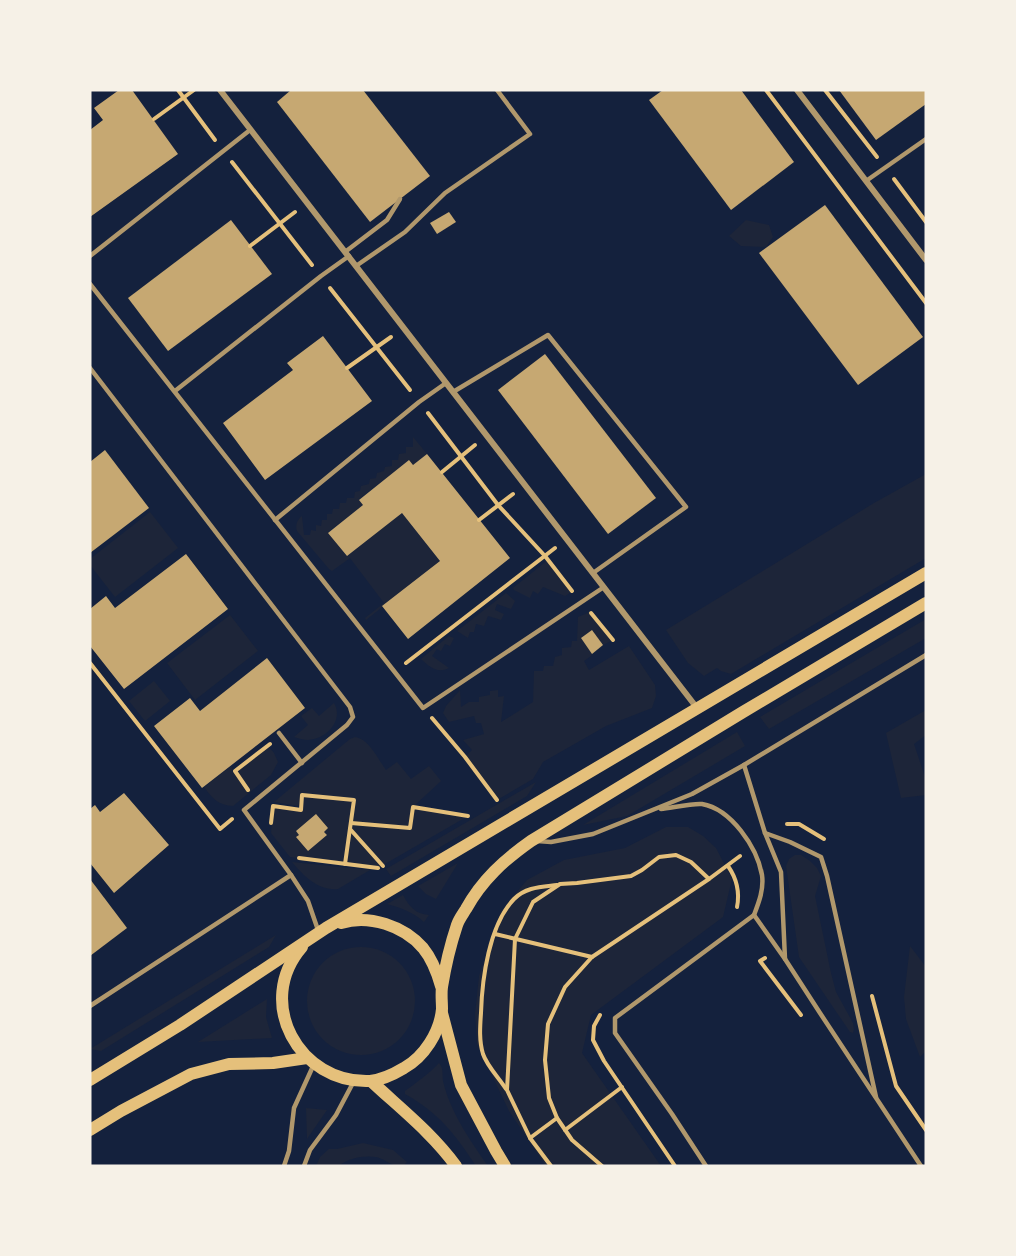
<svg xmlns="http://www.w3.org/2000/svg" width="1016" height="1256" viewBox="0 0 1016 1256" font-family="'Exo 2',sans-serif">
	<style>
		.green { fill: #1d2539 }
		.building { fill: #c6a872 }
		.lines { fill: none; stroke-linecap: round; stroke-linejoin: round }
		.path { stroke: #e5c07b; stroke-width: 4 }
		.service { stroke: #b1986c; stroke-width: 4.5 }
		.minor { stroke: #b1986c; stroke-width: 6 }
		.secondary { stroke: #e5c07b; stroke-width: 12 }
	</style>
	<rect width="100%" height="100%" fill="#14213d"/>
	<g class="green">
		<polygon points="746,220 769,225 773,237 766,247 741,246 729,236"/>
		<path d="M413,437L427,454L413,465L409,460L359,499L363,505L328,532L347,556L402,513L440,561L366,620L365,618L384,603L350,558L332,571L329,569L297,531C295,525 297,520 302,516L304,535H310L311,530L316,531V525L321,526L322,520H327V514H332L333,509H339L340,503H346L347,498H354L355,492L360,491L361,486L369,484L370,479L376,478L377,473L384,471L385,467L392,466V460H398L399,454L406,453V447H413Z"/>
		<polygon points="926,474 926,558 731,674 721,671 717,668 704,676 688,663 666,630 874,503"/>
		<polygon points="150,512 178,548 115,597 90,565 90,559"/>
		<polygon points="548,560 573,591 565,596 543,587 538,594 533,591 530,598 514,590 513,588"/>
		<polygon points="506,593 515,601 511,609 497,604 495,610 504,614 501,620 488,616 484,626 476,624 474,632 470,632 468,638 457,631"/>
		<polygon points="590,612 613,640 603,645 592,630 581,638 592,654 591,656 584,661 589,670 629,646 655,685 656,696 652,708 606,726 543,762 533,779 497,800 465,757 472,750 463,740 484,734 481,723 476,723 474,716 449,722 443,713 446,706 460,690 461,707 469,702 479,702 479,697 490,695 490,691 498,690 498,697 504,696 501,722 533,702 534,671 543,671 544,666 553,666 555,657 562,655 562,648 571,647 572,641 577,641 578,617"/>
		<polygon points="230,615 258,651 195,700 167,663"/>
		<polygon points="926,619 926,638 769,729 760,717"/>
		<path d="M449,636L454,638L450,646L445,644L441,651L437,649L432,656L449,668C437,674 430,667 421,659Z"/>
		<polygon points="154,681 170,701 145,721 129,701"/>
		<path d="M334,703C344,720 327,739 308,740C304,740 298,738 294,737L308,725L301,716L312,708L319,716Z"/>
		<polygon points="926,710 926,735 914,744 926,780 926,795 901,798 886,733"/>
		<polygon points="737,732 745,746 627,816 583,825"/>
		<path d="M355,737C369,739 378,759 386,770L397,762L411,779L429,766L441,781L414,806L468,816L378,868L290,857L271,833L273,806L300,810L301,799L298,806L274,802L350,739Z"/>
		<path d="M268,746L274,753L278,762L271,775L233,806C218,805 213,799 204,787L231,766L234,771Z"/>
		<polygon points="536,782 527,796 391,876 386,869"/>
		<polygon points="666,827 688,827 703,836 716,848 732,879 723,917 591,1015 582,1053 661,1166 546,1166 509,1111 477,1044 475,1014 479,976 489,946 501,911 527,880 564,860 625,848"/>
		<polygon points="795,855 801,855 810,861 817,868 821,876 815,896 831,973 836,992 853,1023 854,1029 853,1033 850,1032 799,957 786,866 789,859"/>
		<path d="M292,862L370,870L338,889C318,891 304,876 292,862Z"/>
		<polygon points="458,863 436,899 426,894 418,886"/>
		<path d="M403,895C409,906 415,914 429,915L424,922C413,912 401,908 387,904Z"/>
		<polygon points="276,935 269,947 101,1051 90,1049"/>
		<polygon points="910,946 926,967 926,1051 920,1057 906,1019 904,997"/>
		<circle cx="361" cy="1001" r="54"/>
		<polygon points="267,999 266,1017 272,1038 198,1042"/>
		<path d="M439,1063C444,1069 442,1074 443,1081C444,1086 446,1091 447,1095C456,1120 473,1145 488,1166H476C455,1134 439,1113 405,1094V1091C417,1082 429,1074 439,1063Z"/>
		<polygon points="306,1108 327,1110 307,1139"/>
		<path d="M363,1143L393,1150L407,1162L403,1166C389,1166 388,1160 376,1157C365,1155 347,1158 339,1166H316L320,1157L329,1149H337Z"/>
	</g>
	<g class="building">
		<polygon points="119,90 132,90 178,154 90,217 90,130 103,120 94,108"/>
		<polygon points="291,90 363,90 430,176 370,222 277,102"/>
		<polygon points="663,90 741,90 794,162 731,210 649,100"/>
		<polygon points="839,90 926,90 926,104 876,140"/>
		<polygon points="825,205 923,337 858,385 759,253"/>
		<polygon points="449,212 456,222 437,234 430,223"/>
		<polygon points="231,220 272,274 168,351 128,298"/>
		<polygon points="323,336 372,401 265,480 223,423 293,370 287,363"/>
		<polygon points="545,354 656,498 608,534 498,390"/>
		<polygon points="105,450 149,508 90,553 90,462"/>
		<polygon points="427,454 510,558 408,639 382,606 440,561 402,513 347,556 328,533 363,505 359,500 409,460 413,465"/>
		<polygon points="186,554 228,609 124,689 90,646 90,609 106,596 115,608"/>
		<polygon points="592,630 603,645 592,654 581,638"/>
		<polygon points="267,658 305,708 202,788 154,726 190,698 200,711"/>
		<polygon points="124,793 169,845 114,893 90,863 90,809 95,805 100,812"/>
		<polygon points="316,814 328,828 324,832 327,835 308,851 296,837 299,835 296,831"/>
		<polygon points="90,879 127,928 90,956"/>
	</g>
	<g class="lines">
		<g class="path">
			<polyline points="178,90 215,140"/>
			<polyline points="766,90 926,303"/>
			<polyline points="825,90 877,157"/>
			<polyline points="154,119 194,90"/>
			<polyline points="232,162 312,265"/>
			<polyline points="894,179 926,222"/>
			<polyline points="250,246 295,212"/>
			<polyline points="330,288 410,390"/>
			<polyline points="347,368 391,337"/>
			<polyline points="428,413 498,505 545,556 572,591"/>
			<polyline points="442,472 475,445"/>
			<polyline points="479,520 513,494"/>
			<polyline points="591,613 613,640"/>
			<polyline points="90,663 220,829 232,819"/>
			<polyline points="406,663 555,548"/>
			<polyline points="432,718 465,757 497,800"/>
			<polyline points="248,790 235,771 270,744"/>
			<polyline points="271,823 273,806 301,810 302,795 354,800 345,864"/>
			<polyline points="351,823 410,828 413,807 468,816"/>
			<polyline points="787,824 799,824 824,839"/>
			<polyline points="350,829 383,866"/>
			<polyline points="299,858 378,868"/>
			<path d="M728,866C737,879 740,892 737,907"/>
			<polyline points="495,934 592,957"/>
			<polyline points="765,958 760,961 801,1015"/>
			<polyline points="872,996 896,1086 926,1130"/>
			<polyline points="600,1015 594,1026 593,1040 604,1061 675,1166"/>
			<path d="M506,1089C499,1078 487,1066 483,1054C479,1041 480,1027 481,1013C482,979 489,925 514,899C526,887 541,887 557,885"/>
			<polyline points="565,1130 622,1087"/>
			<polyline points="530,1138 557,1118"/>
			<polyline points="551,1166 530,1138 507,1090 515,939 533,902 560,884 577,883 631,876 642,870 659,857 676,855 691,862 709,879"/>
			<polyline points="602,1166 572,1140 557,1118 549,1098 545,1060 548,1024 565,987 592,957 709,879 740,856"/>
		</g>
		<g class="service">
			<polyline points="866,181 926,139"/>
			<polyline points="345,252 387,220 400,199"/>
			<polyline points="90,256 250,130"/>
			<polyline points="356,266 405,232 445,193 530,134 497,90"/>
			<polyline points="90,284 423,708 604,587"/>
			<polyline points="90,368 350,707 353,717 347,725 244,810 291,875 308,901 318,930"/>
			<polyline points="175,391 321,276 349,256"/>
			<polyline points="453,392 548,335 686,507 593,573"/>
			<polyline points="275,520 419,402 446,383"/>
			<polyline points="279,733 302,763"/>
			<polyline points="744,765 765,833 781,872 785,959"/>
			<path d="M661,809C671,808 693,803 702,804C731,809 757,847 762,875C764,889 759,902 754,915"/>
			<polyline points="765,833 790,842 821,857 827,876 876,1097"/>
			<polyline points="537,841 551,842 593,834 692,794 744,765 926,655"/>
			<polyline points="90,1006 291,875"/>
			<polyline points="284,1166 289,1151 294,1108 314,1064"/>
			<polyline points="304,1166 310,1150 336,1115 354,1081"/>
			<polyline points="706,1166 672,1114 615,1033 615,1018 754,915 785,959 820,1013 921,1166"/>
		</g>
		<g class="minor">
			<polyline points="220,90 697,708"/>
			<polyline points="797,90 926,260"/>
		</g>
		<g class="secondary">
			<path d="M341,923C369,914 404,926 423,948C432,959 437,972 441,986"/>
			<path d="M302,947C254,1002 299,1084 370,1081C381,1080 394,1074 404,1068C424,1057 440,1032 442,1009C442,1002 441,994 442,987C445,968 451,943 457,925C459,919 463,914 466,909C482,880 504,860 531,841L743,712L926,603"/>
			<polyline points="442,1013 461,1085 496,1151 505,1166"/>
			<polyline points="90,1080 180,1025 326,928 926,573"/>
			<path d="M371,1081C401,1109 432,1133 456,1166"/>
			<polyline points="90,1130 121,1111 191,1074 229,1064 273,1063 307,1058"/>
		</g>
	</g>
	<rect width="1016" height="1256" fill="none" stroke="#f6f1e7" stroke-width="183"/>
</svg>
